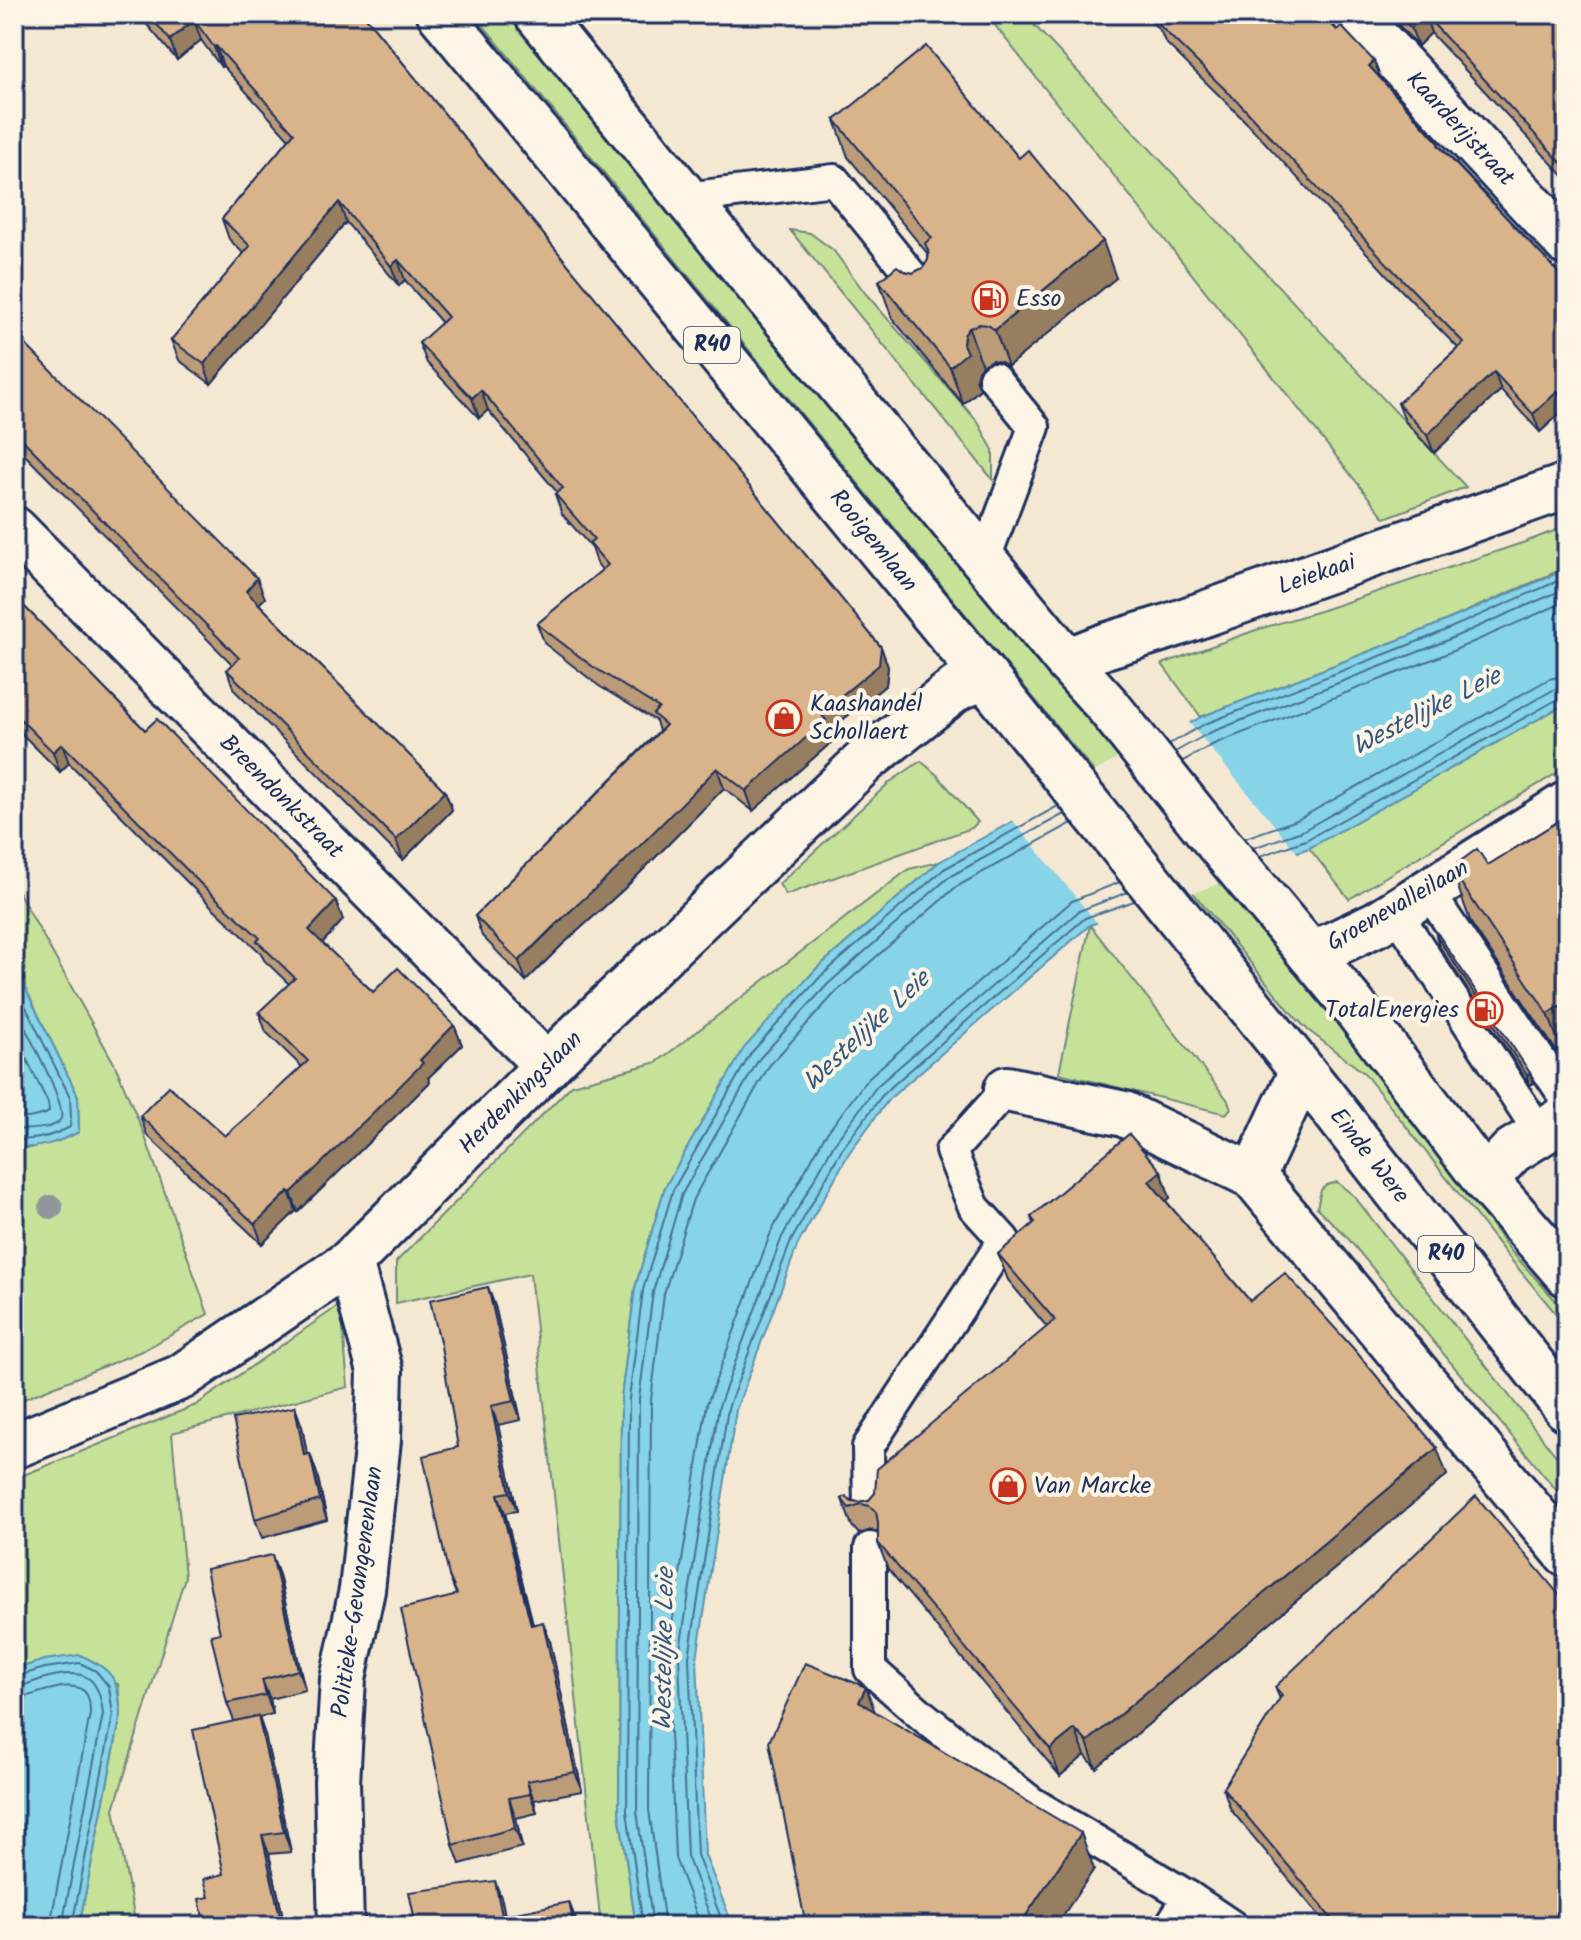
<svg xmlns="http://www.w3.org/2000/svg" width="1581" height="1940" viewBox="0 0 1581 1940" font-family="Kalam,sans-serif">
	<style>
		.green { fill: #c6e198; stroke: #70887b; stroke-width: 2 }
		.water { fill: #87d3e7; stroke: #5c91b0; stroke-width: 2 }
		.pier { fill: #f5e8d3 }
		.lines { fill: none; stroke-linecap: round; stroke-linejoin: round }
		.shore { stroke: #467195; stroke-width: 2 }
		.service-casing { stroke: #1b2f5e; stroke-width: 36 }
		.minor-casing { stroke: #1b2f5e; stroke-width: 50 }
		.primary-casing { stroke: #1b2f5e; stroke-width: 50 }
		.service { stroke: #fcf5e5; stroke-width: 30 }
		.minor { stroke: #fcf5e5; stroke-width: 44 }
		.primary { stroke: #fcf5e5; stroke-width: 44 }
		.tree { fill: #909699 }
		.wall { fill: #bb9b78; stroke: #1b2f5e; stroke-width: 2 }
		.shaded-wall { fill: #987e61; stroke: #1b2f5e; stroke-width: 2 }
		.building { fill: #d9b48b; stroke: #1b2f5e; stroke-width: 2 }
		.labels { text-anchor: middle; dominant-baseline: central; stroke-width: 8; stroke-linejoin: round; paint-order: stroke }
		.shield { fill: #fcf5e5; stroke: #5e6a86; stroke-width: 2 }
		.shield-label { font-size: 22px; font-weight: bold; fill: #1b2f5e }
		.street-label { font-size: 24px; fill: #1b2f5e; stroke: #fcf5e5 }
		.poi-label { font-size: 24px; fill: #1b2f5e; stroke: #fcf5e5; text-anchor: start }
		.water-label { font-size: 26px; font-style: italic; fill: #365880; stroke: #fcf5e5 }
	</style>
	<rect width="100%" height="100%" fill="#f5e8d3"/>
	<filter id="ink" filterUnits="userSpaceOnUse"><feTurbulence type="fractalNoise" baseFrequency=".0125" numOctaves="2"/><feDisplacementMap in="SourceGraphic" scale="16" xChannelSelector="R" yChannelSelector="G"/><feConvolveMatrix kernelMatrix="1 2 1 2 8 2 1 2 1" color-interpolation-filters="sRGB"/></filter>
	<g filter="url(#ink)">
		<g class="green">
			<polygon points="474,14 507,14 625,160 1367,1058 1511,1251 1567,1313 1567,1327 1507,1255 1364,1073 1308,1030 1294,1016"/>
			<polygon points="986,14 1024,14 1466,487 1385,518"/>
			<polygon points="790,230 810,233 833,250 866,294 978,422 993,450 993,480"/>
			<polygon points="1567,526 1567,567 1429,628 1201,717 1162,664 1256,630 1323,610 1525,542"/>
			<polygon points="1567,703 1567,767 1349,899 1309,848"/>
			<polygon points="921,761 937,775 978,822 972,828 786,895 779,884 890,782"/>
			<polygon points="939,862 815,970 665,1187 635,1288 621,1398 619,1812 636,1926 601,1926 530,1274 396,1303 396,1262 572,1085 657,1062 909,869"/>
			<polygon points="14,884 115,1065 143,1131 208,1314 144,1350 14,1403 14,1147 30,1148 79,1132 78,1096 14,965"/>
			<polygon points="1090,925 1227,1099 1231,1108 1226,1114 1059,1073"/>
			<polygon points="1337,1182 1354,1196 1567,1470 1567,1503 1346,1236 1317,1208 1321,1190 1327,1185"/>
			<polygon points="341,1304 348,1387 172,1433 185,1577 114,1809 136,1926 79,1926 121,1715 118,1684 16,1669 14,1672 14,1479 196,1405"/>
		</g>
		<g class="water">
			<polygon points="1567,569 1567,703 1309,848 1090,925 889,1099 849,1153 798,1244 736,1410 697,1658 705,1855 733,1926 636,1926 619,1812 621,1398 635,1288 665,1187 744,1048 815,970 939,862 1201,717 1429,628"/>
			<path d="M14,965L78,1096L79,1132C57,1143 38,1149 14,1147Z"/>
			<path d="M80,1655C114,1670 117,1678 121,1714L79,1926H14V1672L16,1669L44,1660Z"/>
		</g>
		<polygon class="pier" points="1187,720 1299,855 1207,888 1098,924 1011,818"/>
		<g class="lines">
			<g class="shore">
				<polyline points="1169,744 1205,724 1432,636 1567,577"/>
				<polyline points="1175,752 1209,733 1436,645 1567,588"/>
				<polyline points="1183,761 1214,744 1441,656 1567,601"/>
				<polyline points="1245,838 1297,820 1549,679 1567,675"/>
				<polyline points="1253,848 1302,831 1555,689 1567,687"/>
				<polyline points="1260,856 1306,840 1560,698 1567,697"/>
				<path d="M14,983L70,1097L71,1119L70,1127C51,1137 35,1140 14,1140"/>
				<path d="M14,1006C23,1025 66,1101 61,1118C58,1130 25,1130 14,1129"/>
				<polyline points="14,1033 48,1103 49,1111 46,1114 28,1118 14,1117"/>
				<polyline points="14,1677 45,1668 80,1663 96,1671 109,1687 113,1715 72,1926"/>
				<path d="M14,1687C25,1686 35,1681 45,1678C83,1668 99,1674 103,1714L62,1926"/>
				<path d="M14,1699C32,1698 76,1674 87,1695C90,1700 90,1708 90,1714L50,1926"/>
				<polyline points="643,1926 627,1811 629,1399 643,1290 673,1190 751,1053 821,976 944,869 1058,806"/>
				<polyline points="653,1926 637,1811 639,1399 653,1292 682,1194 759,1059 828,984 949,877 1064,814"/>
				<polyline points="665,1926 649,1810 651,1400 664,1294 693,1199 769,1066 836,992 956,887 1072,823"/>
				<polyline points="701,1926 675,1858 667,1655 707,1404 771,1232 824,1137 868,1078 1072,901 1120,882"/>
				<polyline points="714,1926 687,1856 679,1656 719,1406 782,1237 834,1144 877,1086 1079,911 1128,892"/>
				<polyline points="724,1926 697,1855 689,1657 728,1408 791,1241 842,1149 884,1093 1085,918 1134,901"/>
			</g>
			<defs>
				<g id="service">
					<polyline points="686,198 834,180 924,291"/>
					<polyline points="984,561 1034,427 994,378"/>
					<polyline points="1428,891 1567,1100"/>
					<polyline points="1396,912 1540,1133"/>
					<polyline points="869,1511 868,1447 1004,1240 974,1207 951,1151 1007,1089"/>
					<polyline points="870,1548 870,1669 923,1716 1031,1802 1189,1897 1232,1926"/>
					<polyline points="1170,1926 1189,1897"/>
				</g>
				<g id="minor">
					<polyline points="1354,14 1567,243"/>
					<polyline points="14,529 547,1066"/>
					<polyline points="1067,661 1105,646 1167,627 1567,486"/>
					<polyline points="1311,955 1378,923 1567,804"/>
					<polyline points="1007,1089 1124,1114 1253,1176 1567,1554"/>
					<polyline points="1253,1176 1302,1071"/>
					<polyline points="1485,1180 1512,1151 1567,1117"/>
					<polyline points="14,1446 181,1377 350,1262 580,1033 867,759 957,688 985,677"/>
					<polyline points="341,1926 337,1782 343,1679 362,1590 378,1440 380,1371 350,1262"/>
				</g>
				<g id="primary">
					<polyline points="440,14 985,677 1325,1099 1567,1409"/>
					<polyline points="537,14 686,198 1067,661 1107,705 1206,829 1352,1004 1485,1180 1567,1274"/>
				</g>
			</defs>
			<use href="#service" class="service-casing"/>
			<use href="#minor" class="minor-casing"/>
			<use href="#primary" class="primary-casing"/>
			<use href="#service" class="service"/>
			<use href="#minor" class="minor"/>
			<use href="#primary" class="primary"/>
		</g>
		<circle class="tree" cx="51" cy="1207" r="12"/>
		<g class="wall">
			<polygon points="138,14 363,14 881,647 888,667 886,685 830,730 834,740 753,811 724,788 625,888 562,945 526,981 482,936 475,916 659,731 656,721 599,686 545,644 537,624 602,570 597,563 592,548 562,514 555,494 557,492 488,410 479,418 427,363 419,343 442,323 405,280 399,286 346,222 211,384 179,360 171,340 244,254 229,239 222,219 289,139 223,66 221,67 201,40 177,60"/>
			<polygon points="1144,14 1321,14 1380,78 1441,147 1567,282 1567,413 1564,410 1540,432 1501,390 1434,453 1405,421 1398,403 1458,348 1400,289 1248,124 1165,42 1161,32"/>
			<polygon points="1388,14 1567,14 1567,180 1431,33 1418,46"/>
			<polygon points="835,120 1116,278 1008,366 1001,362 992,360 982,365 978,371 976,379 980,389 963,404 892,318 879,281 904,271 913,273 923,268 928,260 928,254 848,157"/>
			<polygon points="14,333 265,598 259,604 445,791 452,810 403,860 234,690 227,670 232,664 14,444"/>
			<polygon points="14,596 145,730 336,901 343,920 322,943 373,992 454,1025 462,1045 428,1078 430,1082 298,1212 296,1211 262,1244 147,1135 140,1116 225,1136 258,1107 302,1067 266,1032 259,1012 289,984 264,960 261,953 212,907 69,763 60,772 14,726"/>
			<polygon points="1567,816 1567,1067 1471,923 1451,868 1488,865"/>
			<polygon points="1436,935 1534,1083 1530,1085 1439,946"/>
			<polygon points="1161,1171 1170,1198 1166,1201 1250,1301 1447,1475 1096,1768 1085,1755 1060,1776 888,1569 878,1543 878,1532 871,1530 859,1534 852,1526 842,1499 859,1502 869,1500 1047,1327 1008,1280 998,1254 1033,1224 1031,1217"/>
			<polygon points="495,1306 521,1420 498,1425 517,1511 505,1513 533,1624 550,1641 582,1791 534,1800 537,1813 516,1818 522,1847 460,1864 453,1845 454,1596 456,1594 449,1576 458,1447"/>
			<polygon points="295,1407 302,1427 307,1454 310,1454 317,1474 327,1520 262,1538 255,1519"/>
			<polygon points="279,1575 305,1690 270,1699 273,1714 259,1717 265,1735 291,1852 269,1854 285,1926 205,1926 209,1897 224,1874 234,1721 227,1703 220,1633"/>
			<polygon points="1275,1687 1567,1926 1328,1926 1231,1810 1223,1788 1280,1699"/>
		</g>
		<g class="shaded-wall">
			<polygon points="1425,15 1431,33 1418,46 1411,28"/>
			<polygon points="194,20 201,40 177,60 170,40"/>
			<polygon points="216,46 223,66 221,67 214,47"/>
			<polygon points="1374,61 1381,79 1369,66"/>
			<polygon points="339,202 346,222 211,384 204,364"/>
			<polygon points="1103,241 1116,278 1008,366 995,330"/>
			<polygon points="398,260 405,280 399,286 391,266"/>
			<polygon points="969,328 982,365 978,371 976,379 980,389 963,404 950,367 963,344 964,335"/>
			<polygon points="1494,372 1501,390 1434,453 1427,435"/>
			<polygon points="481,390 488,410 479,418 472,398"/>
			<polygon points="1558,391 1564,410 1540,432 1533,414"/>
			<polygon points="1567,391 1567,411 1562,396"/>
			<polygon points="257,578 265,598 253,610 246,591"/>
			<polygon points="881,647 888,667 886,685 830,730 834,740 753,811 746,791"/>
			<polygon points="62,744 69,763 60,772 53,752"/>
			<polygon points="717,768 724,788 625,888 562,945 526,981 519,961"/>
			<polygon points="445,791 452,810 403,860 396,840"/>
			<polygon points="336,901 343,920 316,950 309,930"/>
			<polygon points="1567,1002 1567,1065 1548,1014"/>
			<polygon points="454,1025 462,1045 428,1078 430,1082 298,1212 291,1193"/>
			<polygon points="1530,1073 1534,1083 1530,1085 1527,1075"/>
			<polygon points="1161,1171 1170,1198 1158,1207 1149,1181"/>
			<polygon points="289,1191 296,1211 262,1244 255,1224"/>
			<polygon points="488,1287 495,1306 521,1420 514,1401"/>
			<polygon points="491,1406 498,1425 517,1511 510,1492"/>
			<polygon points="295,1407 302,1427 311,1474 304,1455"/>
			<polygon points="1437,1448 1447,1475 1096,1768 1087,1742"/>
			<polygon points="310,1454 317,1474 327,1520 320,1500"/>
			<polygon points="498,1494 505,1513 538,1644 531,1625"/>
			<polygon points="272,1555 279,1575 305,1690 298,1670"/>
			<polygon points="543,1622 550,1641 582,1791 575,1772"/>
			<polygon points="262,1680 270,1699 273,1714 266,1695"/>
			<polygon points="866,1687 879,1723 859,1702"/>
			<polygon points="258,1716 265,1735 291,1852 284,1832"/>
			<polygon points="1075,1729 1085,1755 1060,1776 1050,1749"/>
			<polygon points="527,1781 534,1800 537,1813 530,1794"/>
			<polygon points="509,1798 516,1818 522,1847 515,1828"/>
			<polygon points="1081,1833 1094,1869 1056,1926 1019,1926"/>
			<polygon points="262,1835 269,1854 285,1926 282,1926"/>
			<polygon points="495,1881 502,1900 507,1926 502,1916"/>
			<polygon points="569,1902 576,1920 577,1926 574,1926"/>
			<polygon points="1567,1915 1567,1926 1554,1926"/>
		</g>
		<g class="building">
			<polygon points="148,14 363,14 881,647 879,665 820,713 826,720 746,791 717,768 618,868 555,925 519,961 475,916 666,725 653,714 659,708 592,666 537,624 608,565 589,543 594,539 555,494 563,488 481,390 472,398 419,343 448,317 398,260 391,266 339,202 204,364 171,340 250,246 222,219 294,133 216,46 214,47 194,20 170,40"/>
			<polygon points="1155,14 1321,14 1337,30 1341,26 1374,61 1369,66 1439,143 1438,145 1567,282 1567,391 1562,396 1558,391 1533,414 1494,372 1427,435 1398,403 1464,343 1394,271 1242,106 1158,24 1162,21"/>
			<polygon points="1398,14 1567,14 1567,169 1425,15 1411,28"/>
			<polygon points="926,46 1019,158 1028,150 1103,241 995,330 988,325 979,324 969,328 964,335 963,344 967,353 950,367 879,281 897,266 904,271 913,273 923,268 928,260 929,253 925,243 932,238 835,120"/>
			<polygon points="14,333 257,578 246,591 445,791 396,840 227,670 239,658 14,431"/>
			<polygon points="14,596 145,730 157,719 336,901 309,930 373,992 398,968 454,1025 420,1060 423,1063 389,1097 291,1193 289,1191 255,1224 140,1116 169,1086 225,1136 258,1107 308,1061 259,1012 295,978 257,941 260,938 204,887 62,744 53,752 14,713"/>
			<polygon points="1567,816 1567,1002 1548,1014 1451,868 1477,849 1488,865"/>
			<polygon points="1438,934 1530,1073 1527,1075 1436,935"/>
			<polygon points="1129,1134 1161,1171 1149,1181 1250,1301 1285,1273 1353,1348 1437,1448 1087,1742 1075,1729 1050,1749 878,1543 878,1522 876,1512 870,1506 861,1504 849,1508 842,1499 846,1496 851,1501 859,1502 869,1500 875,1493 877,1469 1055,1320 998,1254 1035,1222 1031,1217"/>
			<polygon points="488,1287 514,1401 491,1406 510,1492 498,1494 531,1625 543,1622 575,1772 527,1781 530,1794 509,1798 515,1828 453,1845 401,1609 454,1596 454,1595 457,1594 449,1576 423,1456 458,1447 441,1346 430,1300"/>
			<polygon points="295,1407 304,1455 310,1454 320,1500 255,1519 233,1419"/>
			<polygon points="1476,1496 1567,1604 1567,1915 1554,1926 1339,1926 1323,1909 1324,1908 1223,1788 1282,1695 1275,1687"/>
			<polygon points="272,1555 298,1670 262,1680 266,1695 227,1703 211,1635 220,1633 206,1569"/>
			<polygon points="805,1663 866,1687 859,1702 1081,1833 1019,1926 806,1926 769,1742"/>
			<polygon points="258,1716 284,1832 262,1835 282,1926 205,1926 199,1899 209,1897 204,1879 224,1874 193,1730"/>
			<polygon points="495,1881 502,1916 569,1902 574,1926 416,1926 409,1892"/>
		</g>
	</g>
	<defs>
		<symbol id="fuel-ring" viewBox="-11 -11 22 22"><circle r="9.5" fill="#fcf5e5" stroke="#c8321e" stroke-width="1.5"/><path d="M-5.5-6h7V0h2V4h1.3V-2.5L3-4.5l.8-.8L6-3V5H2.5V1h-1V6h-7ZM-4.2-4.7v3.2H.2V-4.7Z" fill="#c8321e"/></symbol>
		<symbol id="shop-ring" viewBox="-11 -11 22 22"><circle r="9.5" fill="#fcf5e5" stroke="#c8321e" stroke-width="1.5"/><path d="M-5-2.5h2.3a2.7 3.5 0 0 1 5.4 0H5L5.5 6h-11ZM-1.5-2.5h3a1.5 2.3 0 0 0-3 0Z" fill="#c8321e"/></symbol>
	</defs>
	<g fill-rule="evenodd">
		<use href="#fuel-ring" x="970" y="279" width="40" height="40"/>
		<use href="#shop-ring" x="764" y="698" width="40" height="40"/>
		<use href="#fuel-ring" x="1465" y="990" width="40" height="40"/>
		<use href="#shop-ring" x="988" y="1466" width="40" height="40"/>
	</g>
	<g class="labels">
		<g class="shield">
			<rect x="684" y="327" width="56" height="36" rx="6"/>
			<rect x="1418" y="1236" width="56" height="36" rx="6"/>
		</g>
		<g class="shield-label">
			<text x="712" y="345">R40</text>
			<text x="1446" y="1254">R40</text>
		</g>
		<g class="street-label">
			<text transform="translate(1460 129) rotate(47)">Kaarderijstraat</text>
			<text transform="translate(873 541) rotate(51)">Rooigemlaan</text>
			<text transform="translate(1317 575) rotate(-19)">Leiekaai</text>
			<text transform="translate(281 797) rotate(45)">Breendonkstraat</text>
			<text transform="translate(1398 906) rotate(-30)">Groenevalleilaan</text>
			<text transform="translate(521 1093) rotate(-45)">Herdenkingslaan</text>
			<text transform="translate(1369 1156) rotate(52)">Einde Were</text>
			<text transform="translate(358 1592) rotate(-82)">Politieke-Gevangenenlaan</text>
		</g>
		<g class="poi-label">
			<text x="1016" y="299">Esso</text>
			<text x="810" y="704">Kaashandel<tspan x="810" dy="28">Schollaert</tspan></text>
			<text x="1459" y="1010" text-anchor="end">TotalEnergies</text>
			<text x="1034" y="1486">Van Marcke</text>
		</g>
		<g class="water-label">
			<text transform="translate(1427 712) rotate(-27)">Westelijke Leie</text>
			<text transform="translate(867 1031) rotate(-43)">Westelijke Leie</text>
			<text transform="translate(665 1649) rotate(-89)">Westelijke Leie</text>
		</g>
	</g>
	<rect width="1581" height="1940" fill="none" stroke="#fcf5e5" stroke-width="48"/>
	<rect x="24" y="24" width="1533" height="1892" fill="none" stroke="#1b2f5e" stroke-width="3" filter="url(#ink)"/>
</svg>
